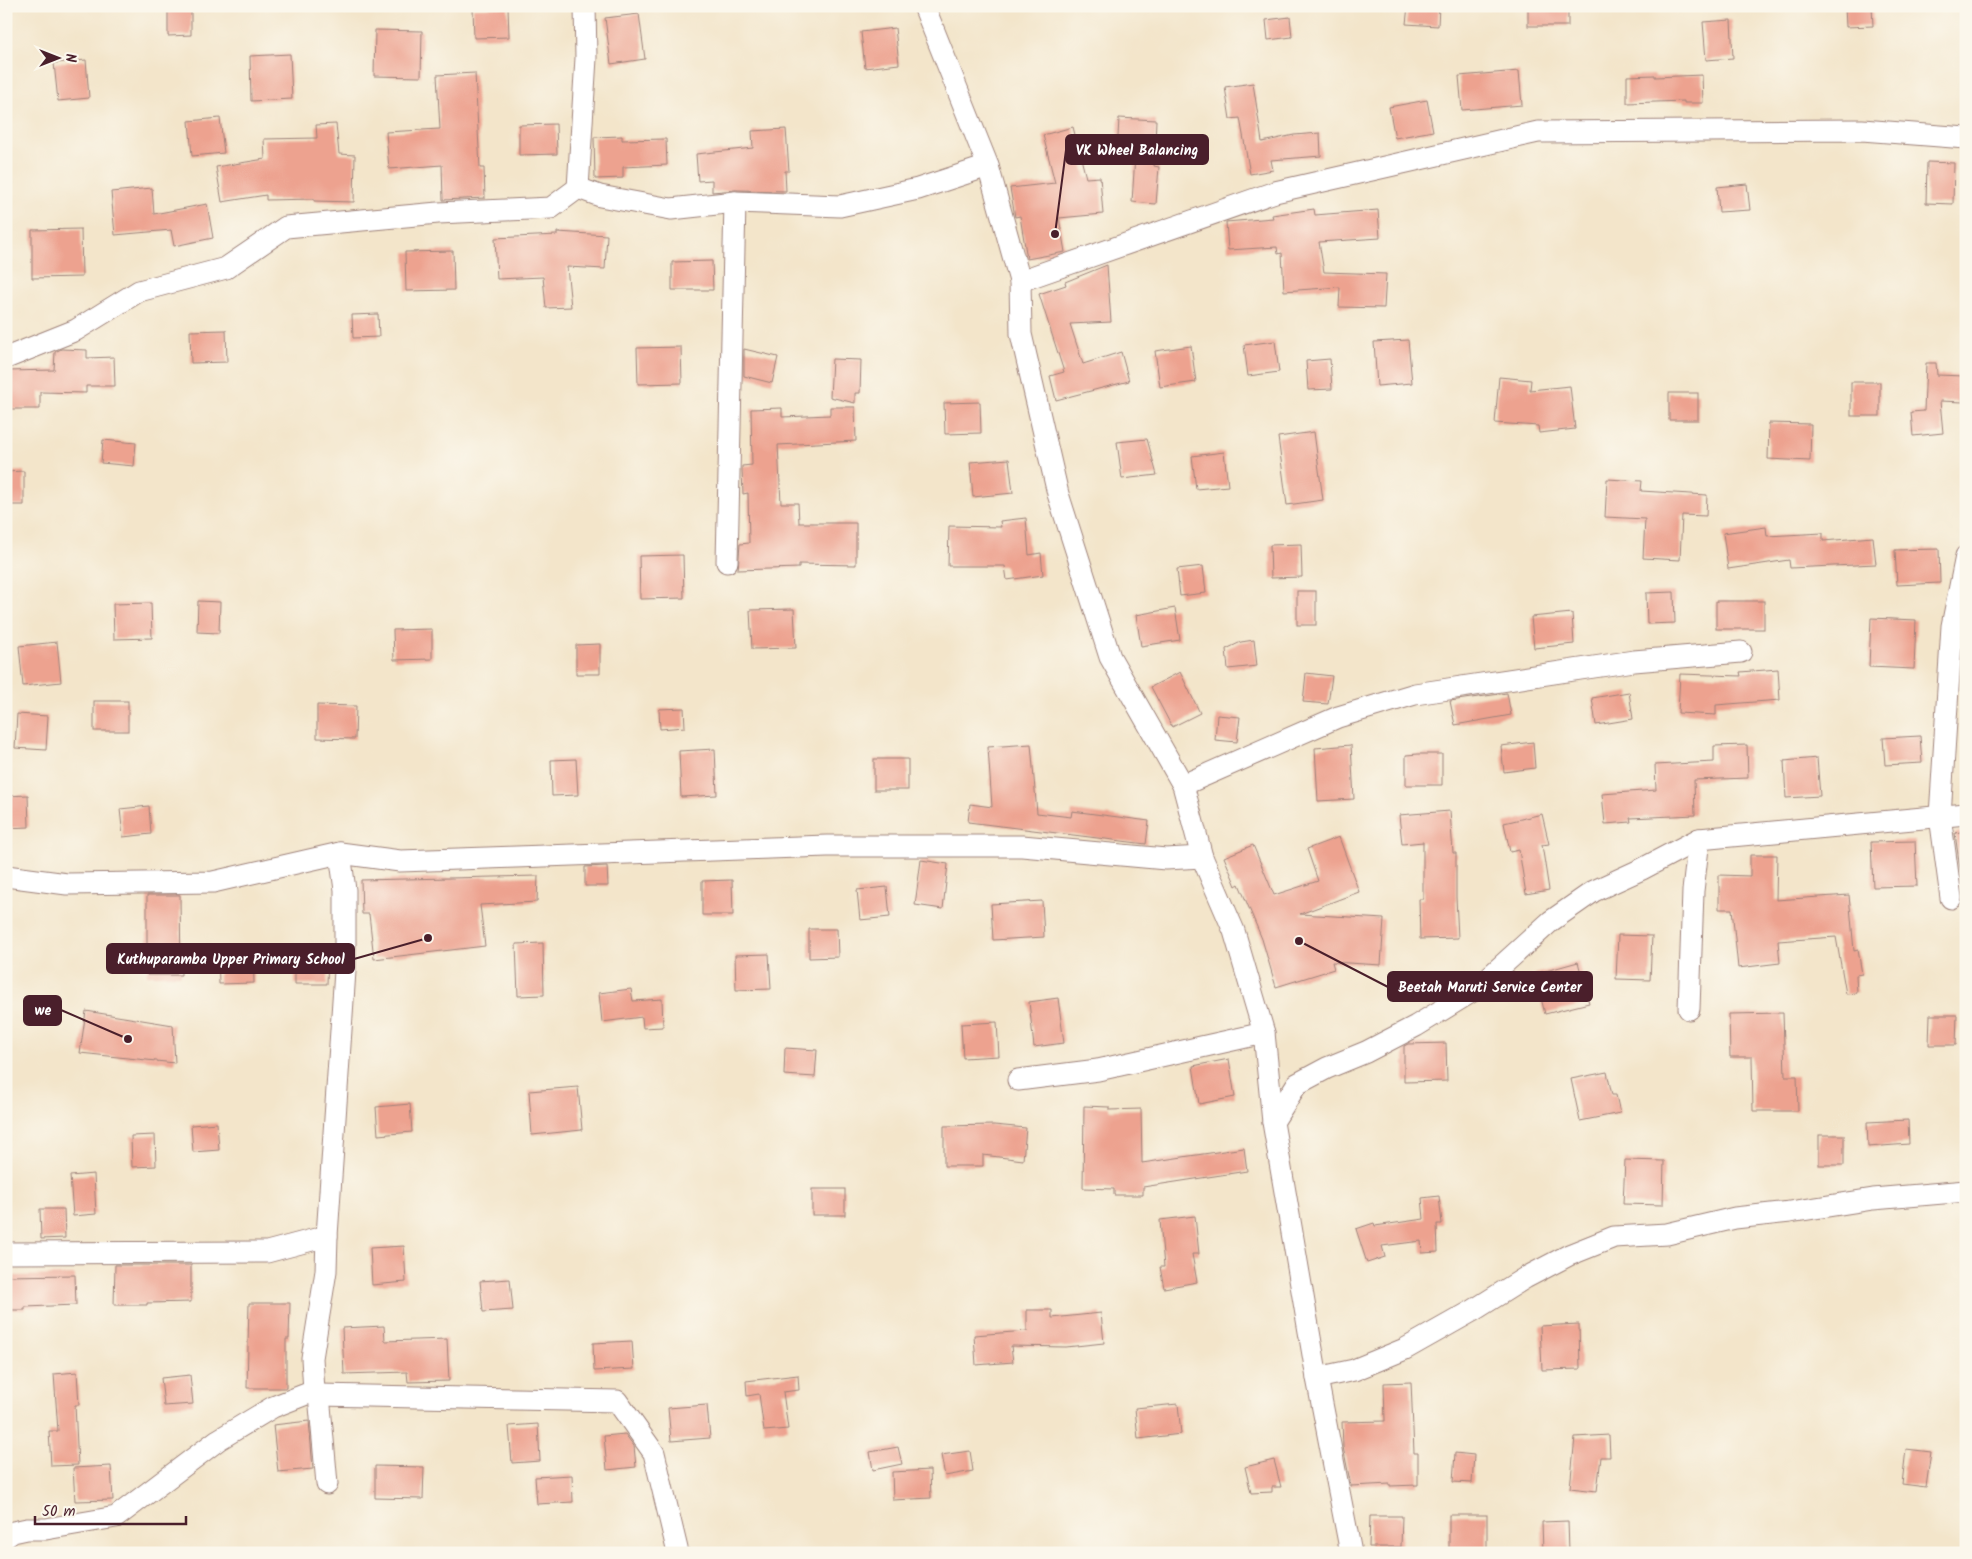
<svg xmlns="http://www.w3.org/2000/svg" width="1972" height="1559" viewBox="0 0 1972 1559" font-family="Kalam,sans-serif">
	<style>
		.building { fill: #eda28f }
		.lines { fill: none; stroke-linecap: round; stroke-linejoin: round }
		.minor-casing { stroke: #9e827a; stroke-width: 23 }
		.minor { stroke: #fff; stroke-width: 21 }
		.leader { fill: none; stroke: #4a1f2b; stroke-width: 2 }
		.callout-dot { fill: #4a1f2b; stroke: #fbf7ec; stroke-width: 2 }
		.callout { fill: #4a1f2b; stroke: #4a1f2b; stroke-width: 2 }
		.callout-label { font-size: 14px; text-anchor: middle; font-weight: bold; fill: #fff }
	</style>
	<rect width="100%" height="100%" fill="#fbf7ec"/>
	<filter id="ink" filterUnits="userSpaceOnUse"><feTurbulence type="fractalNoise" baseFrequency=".02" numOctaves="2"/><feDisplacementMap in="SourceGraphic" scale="10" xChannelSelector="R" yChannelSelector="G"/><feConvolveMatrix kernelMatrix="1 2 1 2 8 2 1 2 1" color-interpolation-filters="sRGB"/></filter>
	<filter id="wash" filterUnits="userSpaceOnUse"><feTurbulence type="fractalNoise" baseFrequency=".0096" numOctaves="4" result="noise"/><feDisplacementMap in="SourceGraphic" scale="20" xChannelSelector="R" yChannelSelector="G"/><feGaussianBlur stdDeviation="1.12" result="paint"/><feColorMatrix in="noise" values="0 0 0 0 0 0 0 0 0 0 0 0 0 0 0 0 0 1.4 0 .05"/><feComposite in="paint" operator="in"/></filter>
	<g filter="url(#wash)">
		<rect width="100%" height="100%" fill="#f3e5ca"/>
		<g id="blocks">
			<g class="building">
				<polygon points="168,6 191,6 191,35 168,36"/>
				<polygon points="1408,6 1439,6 1438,26 1406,24"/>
				<rect x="1528" y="6" width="40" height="20"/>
				<polygon points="1845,6 1872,6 1873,26 1846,27"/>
				<polygon points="508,7 509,37 474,38 473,8"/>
				<polygon points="639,14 645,59 611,64 605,18"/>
				<polygon points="1290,17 1292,37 1268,40 1266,20"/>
				<polygon points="1731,20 1733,58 1706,60 1703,22"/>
				<polygon points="895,28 899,64 865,68 861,32"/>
				<polygon points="375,30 422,31 421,77 374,76"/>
				<polygon points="290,54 292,99 251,101 250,56"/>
				<polygon points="86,60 89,98 58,101 54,63"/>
				<polygon points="1519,71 1522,105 1462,110 1459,76"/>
				<polygon points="475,73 480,168 484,168 485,198 443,200 442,165 389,169 386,132 440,129 437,75"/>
				<polygon points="1655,75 1655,77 1702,75 1703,103 1684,103 1684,101 1627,103 1627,76"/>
				<polygon points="1253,83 1262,142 1294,135 1320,133 1321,156 1271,160 1273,170 1250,174 1240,118 1230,119 1225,87"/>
				<polygon points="1427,100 1433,131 1395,138 1389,107"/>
				<polygon points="220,118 224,153 192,156 189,121"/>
				<polygon points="1119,118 1156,120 1154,166 1159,167 1156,204 1132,202 1135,156 1117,155"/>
				<polygon points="336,124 339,154 355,155 354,202 314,201 314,199 266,200 266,195 222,202 216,167 265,159 264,139 317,138 316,125"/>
				<polygon points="556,124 557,154 519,155 519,125"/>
				<polygon points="1073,127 1086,178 1100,177 1103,214 1059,218 1065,252 1027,259 1020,216 1015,217 1010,188 1055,183 1043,135"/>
				<polygon points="786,129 789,171 785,171 786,191 735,190 712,192 712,180 698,181 696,154 753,148 752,131"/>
				<polygon points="622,136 622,140 666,139 667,165 623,167 623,178 595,179 594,137"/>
				<polygon points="1927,162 1954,163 1953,204 1926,203"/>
				<polygon points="1747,184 1750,210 1719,212 1717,187"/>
				<polygon points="152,188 154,214 207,204 213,238 174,246 171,230 115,235 111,192"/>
				<polygon points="1314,209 1315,215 1378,210 1380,238 1319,242 1324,272 1386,274 1384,308 1339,307 1340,287 1284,291 1282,253 1278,254 1277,247 1228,250 1226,222 1273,218 1272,215"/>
				<polygon points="81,229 82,277 32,278 32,230"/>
				<polygon points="557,232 607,235 605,269 567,267 571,307 546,308 543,277 497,279 495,238 557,235"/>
				<polygon points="453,251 454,290 406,291 405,252"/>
				<polygon points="712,261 713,290 672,290 672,262"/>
				<polygon points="1107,265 1111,322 1070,324 1083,364 1121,352 1129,381 1056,400 1050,376 1064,372 1039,294 1066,285 1065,282"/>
				<polygon points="378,314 379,337 353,338 352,315"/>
				<polygon points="226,330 227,362 191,363 190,331"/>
				<polygon points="1408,340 1412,383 1377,386 1374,342"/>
				<polygon points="1275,341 1279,372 1248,376 1244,345"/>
				<polygon points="1191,346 1196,382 1160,387 1155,351"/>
				<polygon points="681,347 682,383 638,384 637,348"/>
				<polygon points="61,349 87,350 87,358 114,357 115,386 86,386 86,393 40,392 40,409 8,409 7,371 54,370 55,352"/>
				<polygon points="744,349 778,357 772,383 744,376"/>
				<polygon points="832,359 861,360 860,393 855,393 855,403 830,397"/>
				<polygon points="1330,359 1332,389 1308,390 1306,361"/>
				<polygon points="1926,363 1936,363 1937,375 1964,376 1963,402 1940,401 1943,433 1913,436 1911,412 1924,411"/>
				<polygon points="1499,377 1531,380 1530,390 1570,386 1575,429 1539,433 1538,426 1495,423"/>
				<rect x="1851" y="382" width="29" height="34"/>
				<rect x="1669" y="393" width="29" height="27"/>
				<polygon points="980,402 981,433 945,434 944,403"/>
				<polygon points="830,407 855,407 856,441 778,445 781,503 798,503 799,523 856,523 856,565 799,564 799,568 738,570 740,544 749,543 748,493 743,494 742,470 742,466 752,465 751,409 782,408 782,417 830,415"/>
				<polygon points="1769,423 1811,424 1810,461 1768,459"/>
				<polygon points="1314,432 1323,500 1287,505 1278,437"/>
				<polygon points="1147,439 1157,475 1122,479 1117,442"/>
				<polygon points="103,440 136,443 134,466 101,463"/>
				<polygon points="1224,452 1228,486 1196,489 1192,456"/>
				<polygon points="1009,459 1013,493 973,497 970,462"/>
				<polygon points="24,471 24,505 6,505 6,472"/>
				<polygon points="1607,479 1642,481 1641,491 1707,495 1706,516 1682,515 1680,560 1643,558 1645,519 1605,517"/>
				<polygon points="1026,518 1029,555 1041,553 1043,575 1007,580 1005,566 948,566 949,526 1001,527 1000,521"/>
				<polygon points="1766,527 1767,536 1823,533 1823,541 1873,537 1876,564 1790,568 1789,560 1728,569 1723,533"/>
				<polygon points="1301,544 1302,577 1271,578 1270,545"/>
				<polygon points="1939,549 1940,583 1897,585 1895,550"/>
				<polygon points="683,555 684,598 640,599 639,556"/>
				<polygon points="1203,566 1206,593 1180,596 1177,569"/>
				<rect x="1297" y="591" width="19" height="34"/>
				<polygon points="1674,592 1675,623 1647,624 1646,593"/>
				<polygon points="198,601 220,602 219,633 197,632"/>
				<rect x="1716" y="601" width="48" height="28"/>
				<polygon points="151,603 152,638 114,639 113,604"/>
				<polygon points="1175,608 1180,640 1141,646 1136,615"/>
				<polygon points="794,609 796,648 752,649 750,610"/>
				<polygon points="1572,613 1574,644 1534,648 1531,617"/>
				<polygon points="1871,618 1916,620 1914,669 1869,667"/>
				<polygon points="432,629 432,659 394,660 393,630"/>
				<polygon points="1254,640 1257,666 1228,669 1226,649 1241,642"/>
				<polygon points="57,642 61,682 23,686 19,646"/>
				<polygon points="600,644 600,674 576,674 576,645"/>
				<polygon points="1778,669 1780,700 1716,705 1716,715 1678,713 1680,674 1741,676 1740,672"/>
				<polygon points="1180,672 1200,713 1172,727 1151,687"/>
				<polygon points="1306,673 1332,676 1328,704 1303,702"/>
				<polygon points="1629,692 1633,719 1596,725 1592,698"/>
				<polygon points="1507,693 1511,715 1455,725 1450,701"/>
				<rect x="94" y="701" width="34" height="30"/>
				<polygon points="317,705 356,706 355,739 317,738"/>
				<polygon points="684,708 685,727 660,729 659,709"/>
				<polygon points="17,714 48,716 46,750 15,748"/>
				<polygon points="1217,715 1240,717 1237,742 1215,740"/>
				<polygon points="1920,736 1922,763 1885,765 1883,738"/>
				<polygon points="1533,742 1535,768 1504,772 1501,746"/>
				<polygon points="1031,744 1037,813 1071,817 1072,811 1149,821 1146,844 968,822 970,804 992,807 988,747"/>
				<polygon points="1351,745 1354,799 1318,801 1315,748"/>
				<polygon points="1747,745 1748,778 1694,780 1695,815 1630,818 1631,822 1605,824 1602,794 1656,790 1655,765 1714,762 1714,746"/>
				<polygon points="715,749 717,795 681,797 679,751"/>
				<polygon points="1418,754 1442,754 1442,785 1406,785 1406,755"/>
				<polygon points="1817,758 1820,796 1786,798 1784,761"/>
				<polygon points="576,759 578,795 552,796 551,760"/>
				<rect x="874" y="759" width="34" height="31"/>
				<polygon points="28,795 29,827 6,828 6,796"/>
				<polygon points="149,806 151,834 123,837 120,809"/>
				<polygon points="1450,811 1453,853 1456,853 1456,897 1458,938 1420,939 1419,899 1423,899 1423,842 1402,844 1399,815"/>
				<polygon points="1542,814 1549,844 1542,845 1549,890 1526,894 1519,850 1510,852 1504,823"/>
				<polygon points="1966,831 1966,883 1962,883 1955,833"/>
				<polygon points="1339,837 1359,892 1300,914 1384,919 1381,965 1332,962 1334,969 1276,987 1262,939 1239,884 1236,886 1224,857 1253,845 1274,895 1318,881 1307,849"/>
				<polygon points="1915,841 1917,886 1873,887 1871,842"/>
				<polygon points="1750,855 1777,855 1776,900 1849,895 1854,951 1858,950 1862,974 1856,975 1857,993 1846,994 1836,937 1778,941 1780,963 1738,968 1732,909 1719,909 1719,875 1750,876"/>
				<polygon points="921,860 948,864 943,909 915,905"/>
				<polygon points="607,866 608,886 585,886 585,867"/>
				<polygon points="538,876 537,902 480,905 485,946 374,959 369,914 362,914 361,880"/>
				<polygon points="732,880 733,915 702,915 702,881"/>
				<polygon points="887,887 890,917 860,920 857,890"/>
				<polygon points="147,895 180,895 181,975 147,975"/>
				<polygon points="1042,901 1044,937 993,940 991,904"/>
				<polygon points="809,929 837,929 838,957 809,958"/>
				<polygon points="1618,935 1652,936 1650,980 1616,979"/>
				<polygon points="543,943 544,995 518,996 516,944"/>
				<polygon points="253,950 254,983 219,984 218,951"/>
				<polygon points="769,954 771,989 736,990 735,955"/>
				<polygon points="295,956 328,956 327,984 295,984"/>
				<polygon points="1578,962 1589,1003 1545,1014 1535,974"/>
				<polygon points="631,989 633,1001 662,999 663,1027 643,1028 642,1017 602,1022 599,993"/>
				<polygon points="1058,998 1064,1043 1034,1047 1029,1002"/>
				<polygon points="86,1011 173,1025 175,1063 80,1053"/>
				<polygon points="1783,1013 1785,1076 1797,1076 1798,1111 1753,1111 1752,1057 1730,1057 1729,1014"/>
				<polygon points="1930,1015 1957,1015 1956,1045 1929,1045"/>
				<polygon points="997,1022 999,1056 963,1058 961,1024"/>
				<polygon points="1446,1043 1447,1081 1404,1082 1404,1046 1408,1044"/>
				<polygon points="785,1048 817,1050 815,1077 784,1075"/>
				<polygon points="1229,1059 1235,1097 1199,1104 1193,1066"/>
				<polygon points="1607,1072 1612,1095 1616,1095 1620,1113 1580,1121 1571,1079"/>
				<polygon points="578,1087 582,1130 532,1135 529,1091"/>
				<polygon points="410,1104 412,1132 378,1135 376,1107"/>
				<polygon points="1084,1106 1109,1107 1109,1110 1141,1109 1142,1163 1244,1148 1247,1171 1143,1187 1143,1195 1114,1195 1114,1189 1083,1188"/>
				<polygon points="1908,1120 1909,1144 1868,1147 1867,1122"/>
				<polygon points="217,1123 219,1150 193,1152 191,1125"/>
				<polygon points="994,1125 1026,1128 1023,1160 983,1155 983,1166 944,1166 944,1126"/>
				<polygon points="155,1135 156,1166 132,1167 131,1136"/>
				<rect x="1819" y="1135" width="25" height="30"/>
				<polygon points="1625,1160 1664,1161 1663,1205 1623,1204"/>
				<polygon points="94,1174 96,1214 73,1216 70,1176"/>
				<rect x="812" y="1189" width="33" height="26"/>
				<polygon points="1439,1196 1442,1224 1437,1224 1438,1252 1422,1253 1421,1241 1382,1246 1385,1257 1367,1263 1356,1229 1374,1223 1375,1226 1424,1219 1422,1198"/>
				<polygon points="40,1209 64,1209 65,1238 41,1239"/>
				<polygon points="1195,1216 1199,1254 1192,1254 1197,1282 1164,1288 1160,1267 1164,1267 1160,1220"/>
				<polygon points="404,1246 406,1282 372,1285 370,1248"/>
				<polygon points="115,1265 191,1265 191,1302 147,1303 147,1305 114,1305"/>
				<polygon points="75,1275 76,1305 25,1307 25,1310 6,1310 6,1276"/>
				<polygon points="510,1279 513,1310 483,1312 480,1281"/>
				<polygon points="249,1303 290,1303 289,1339 286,1339 286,1388 247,1388"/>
				<polygon points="1027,1310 1052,1310 1052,1318 1101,1313 1104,1343 1066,1347 1011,1346 1013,1362 976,1365 974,1335 1027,1331"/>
				<polygon points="1579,1324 1580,1369 1542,1370 1540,1326"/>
				<polygon points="384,1326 385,1341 447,1339 449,1381 408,1382 407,1372 344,1374 342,1328"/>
				<polygon points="632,1341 634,1369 594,1371 593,1343"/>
				<polygon points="77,1372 79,1405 75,1405 78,1465 51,1466 49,1431 58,1431 54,1374"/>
				<polygon points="190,1375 193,1404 164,1406 161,1378"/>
				<polygon points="798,1375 799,1390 783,1392 788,1429 764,1431 759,1394 747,1396 746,1381"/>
				<polygon points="1411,1382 1414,1453 1418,1453 1418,1485 1390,1486 1390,1484 1351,1486 1343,1447 1342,1422 1385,1421 1384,1383"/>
				<polygon points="1178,1404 1181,1434 1138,1439 1135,1408"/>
				<polygon points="707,1405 710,1438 671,1441 668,1408"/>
				<polygon points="309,1421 313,1469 278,1472 273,1425"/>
				<polygon points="538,1424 540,1461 512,1463 509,1426"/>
				<polygon points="625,1434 634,1446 636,1467 607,1470 604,1436"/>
				<polygon points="1609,1435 1610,1457 1601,1457 1597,1491 1570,1488 1575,1437"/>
				<polygon points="898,1447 902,1464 873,1470 870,1452"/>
				<polygon points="1906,1449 1931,1452 1926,1487 1902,1484"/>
				<polygon points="970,1451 973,1471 945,1476 941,1455"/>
				<polygon points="1455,1453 1474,1455 1472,1483 1453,1482"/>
				<polygon points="1274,1460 1281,1487 1272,1487 1272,1492 1251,1493 1245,1467"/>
				<polygon points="111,1466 113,1500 75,1501 73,1468"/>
				<polygon points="375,1466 424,1467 423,1499 375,1498"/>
				<polygon points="930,1470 931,1498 893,1500 892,1472"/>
				<polygon points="572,1475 573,1502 537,1504 535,1477"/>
				<rect x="1449" y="1515" width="38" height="35"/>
				<polygon points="1370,1516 1402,1516 1401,1547 1369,1547"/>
				<polygon points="1568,1521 1569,1551 1543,1552 1542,1522"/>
			</g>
		</g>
	</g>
	<g filter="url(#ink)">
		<use href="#blocks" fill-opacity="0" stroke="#9e827a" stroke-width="1"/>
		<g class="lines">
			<defs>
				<g id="minor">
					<polyline points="924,6 988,166 1020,281 1021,334 1058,494 1110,657 1183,785 1202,857 1234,931 1264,1033 1273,1122 1317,1378 1351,1553"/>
					<polyline points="578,188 586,58 585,6"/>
					<polyline points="1020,281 1275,192 1538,132 1862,130 1966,138"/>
					<polyline points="6,358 76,330 139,291 226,268 286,227 438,213 551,208 578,188 600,196 671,209 735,202 840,206 918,189 988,166"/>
					<polyline points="727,562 735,202"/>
					<polyline points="1183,785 1338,717 1415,694 1634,661 1741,652"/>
					<polyline points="6,876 67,884 213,882 340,853 400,861 827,846 1022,846 1166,859 1202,857"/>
					<polyline points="1951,898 1940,816 1952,626 1966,556"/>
					<polyline points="1689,1009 1693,891 1699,839"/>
					<polyline points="1018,1080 1098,1070 1264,1033"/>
					<polyline points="1273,1122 1297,1084 1327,1068 1366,1052 1416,1026 1476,989 1551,921 1594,891 1642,869 1699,839 1966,814"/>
					<polyline points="327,1236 345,971 345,890 340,853"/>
					<polyline points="6,1253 267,1252 327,1236 326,1271 312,1358 314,1391 319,1395 327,1484"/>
					<polyline points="1317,1378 1354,1370 1405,1349 1474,1310 1525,1278 1569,1255 1614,1237 1667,1234 1735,1218 1790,1212 1873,1199 1966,1191"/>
					<polyline points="319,1395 617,1401 654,1453 678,1553"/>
					<polyline points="6,1537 13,1532 27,1529 46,1529 116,1517 218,1440 273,1407 314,1391"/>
				</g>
			</defs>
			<use href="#minor" class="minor-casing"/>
			<use href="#minor" class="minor"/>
		</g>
	</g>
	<path class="leader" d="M1055 234L1066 150M428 938L354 959M1299 941L1388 987M128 1039L61 1010"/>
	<g class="callout-dot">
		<circle cx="1055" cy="234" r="5"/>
		<circle cx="428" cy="938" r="5"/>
		<circle cx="1299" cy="941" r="5"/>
		<circle cx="128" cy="1039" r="5"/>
	</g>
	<g class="callout">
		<rect x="1066" y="135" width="142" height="29" rx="5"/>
		<rect x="107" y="944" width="247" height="29" rx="5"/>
		<rect x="1388" y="972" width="204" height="29" rx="5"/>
		<rect x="24" y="996" width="37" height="29" rx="5"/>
	</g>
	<g class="callout-label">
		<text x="1137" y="155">VK Wheel Balancing</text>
		<text x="231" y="964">Kuthuparamba Upper Primary School</text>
		<text x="1490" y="992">Beetah Maruti Service Center</text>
		<text x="43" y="1015">we</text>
	</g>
	<rect width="1972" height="1559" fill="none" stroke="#fbf7ec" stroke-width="25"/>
	<g transform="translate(58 58) rotate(90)" stroke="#fbf7ec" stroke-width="4" paint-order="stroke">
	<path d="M0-4L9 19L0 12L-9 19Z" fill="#4a1f2b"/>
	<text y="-8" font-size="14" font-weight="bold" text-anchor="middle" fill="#4a1f2b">N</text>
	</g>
	<path d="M35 1516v8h151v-8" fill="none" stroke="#4a1f2b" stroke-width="2.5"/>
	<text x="42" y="1516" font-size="15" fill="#4a1f2b" stroke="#fbf7ec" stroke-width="4" paint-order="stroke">50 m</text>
</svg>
